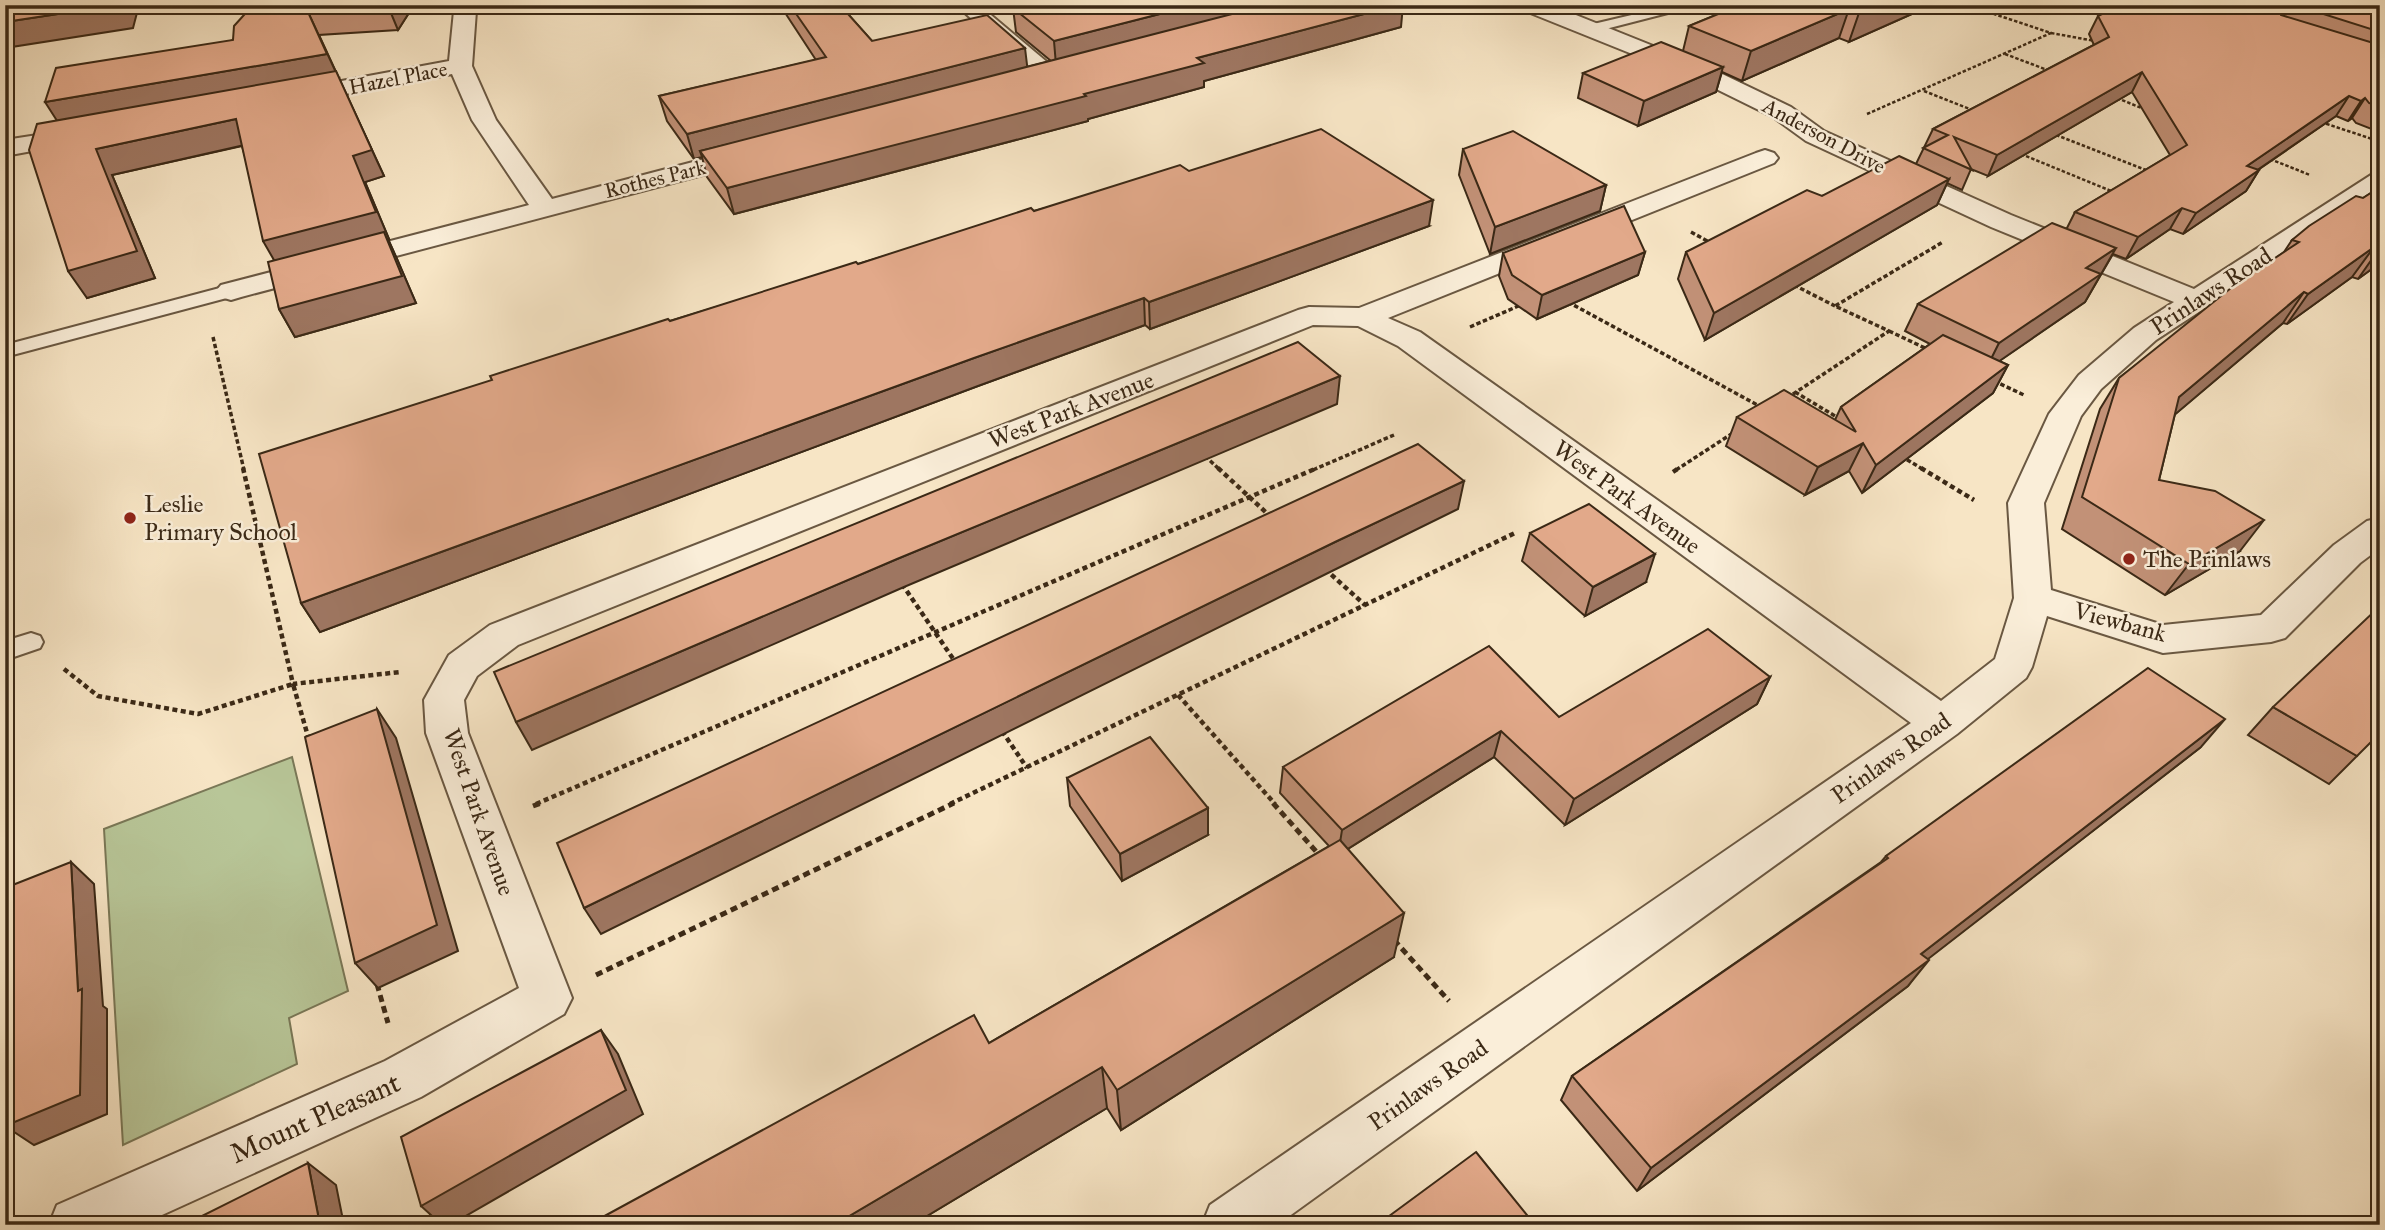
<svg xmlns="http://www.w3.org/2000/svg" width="2385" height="1230" viewBox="0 0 2385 1230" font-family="'IM FELL Great Primer',serif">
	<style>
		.green { fill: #b8c698; stroke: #7a7857; stroke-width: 2 }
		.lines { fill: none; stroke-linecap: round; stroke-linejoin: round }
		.lane-casing { stroke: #6a5842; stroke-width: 4 }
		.street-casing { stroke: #6a5842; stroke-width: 4 }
		.path-far3 { stroke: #3b2916; stroke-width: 2.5; stroke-dasharray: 3.5 2; stroke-linecap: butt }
		.path-far2 { stroke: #3b2916; stroke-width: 3.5; stroke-dasharray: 4.5 2.5; stroke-linecap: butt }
		.path-far1 { stroke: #3b2916; stroke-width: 4.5; stroke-dasharray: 5 3.5; stroke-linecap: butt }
		.path { stroke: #3b2916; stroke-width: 5; stroke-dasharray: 7 4.5; stroke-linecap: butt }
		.lane { fill: #faeed9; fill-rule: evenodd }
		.street { fill: #faeed9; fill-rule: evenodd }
		.wall { fill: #c29177; stroke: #3b2916; stroke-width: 2 }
		.shaded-wall { fill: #9e7661; stroke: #3b2916; stroke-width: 2 }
		.building { fill: #e2a98a; stroke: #3b2916; stroke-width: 2 }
		.poi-dot { fill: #8f2418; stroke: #faeed9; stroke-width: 2.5 }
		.labels { text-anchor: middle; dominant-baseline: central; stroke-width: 5; stroke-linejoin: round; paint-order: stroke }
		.far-street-label { font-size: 21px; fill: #3b2916; stroke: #faeed9 }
		.street-label { font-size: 24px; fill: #3b2916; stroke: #faeed9 }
		.poi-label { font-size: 24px; fill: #3b2916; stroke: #faeed9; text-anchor: start }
		.near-street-label { font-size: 28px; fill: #3b2916; stroke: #faeed9 }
	</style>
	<rect width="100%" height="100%" fill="#f7e5c5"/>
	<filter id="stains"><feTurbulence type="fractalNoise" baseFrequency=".00286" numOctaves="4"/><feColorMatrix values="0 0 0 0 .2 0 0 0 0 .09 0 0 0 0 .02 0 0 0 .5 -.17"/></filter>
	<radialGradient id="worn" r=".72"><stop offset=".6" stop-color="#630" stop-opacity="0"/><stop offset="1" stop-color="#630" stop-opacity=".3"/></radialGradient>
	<polygon class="green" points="292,757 348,991 289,1018 297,1064 123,1145 104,829"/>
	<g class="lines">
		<defs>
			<g id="lane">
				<polygon points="1674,5 1699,5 1590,33 1583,29 1585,26"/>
				<polygon points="231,285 238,287 240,291 238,295 5,357 5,345"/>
				<polygon points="31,633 40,636 43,642 40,648 5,660 5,641"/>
			</g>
			<g id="street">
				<polygon points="458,5 480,5 476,11 472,66 496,120 552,199 754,146 763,149 767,154 763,159 241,297 231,300 221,297 216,291 221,285 529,205 472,120 452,74 293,104 285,102 281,97 285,92 293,90 449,61 454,11"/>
				<polygon points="956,5 979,5 1060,73 1064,78 1060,83 1044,83"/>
				<polygon points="1521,5 1551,5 1718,72 1791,107 1824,131 2011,215 2194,289 2371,175 2380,173 2380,193 2156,340 2101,389 2081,416 2044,503 2051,590 2163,625 2261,615 2334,545 2367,521 2380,518 2380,548 2360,563 2285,638 2271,642 2163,653 2047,616 2032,667 2026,678 1957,734 1277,1225 1202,1225 1210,1205 1911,723 1398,346 1358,326 1313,325 518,645 477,676 464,700 468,733 572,998 564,1014 421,1097 140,1225 49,1225 57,1205 385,1061 519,988 426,733 424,700 449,655 490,625 1298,310 1309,307 1359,308 1756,153 1765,150 1774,153 1778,158 1774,163 1388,318 1420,332 1941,701 1995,659 2014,598 2008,503 2049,414 2079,375 2134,328 2174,302 1991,227 1806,141 1773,117 1702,82 1523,10"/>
				<polygon points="83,128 92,130 95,135 92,140 5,156 5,140"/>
			</g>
		</defs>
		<use href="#lane" class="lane-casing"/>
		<use href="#street" class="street-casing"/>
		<g class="path-far3">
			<polyline points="2008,5 2098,12 2117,5"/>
			<polyline points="2051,33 2095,41"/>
			<polyline points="2005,54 2050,71"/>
			<polyline points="1924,91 1975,111"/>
			<polyline points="2117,98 2144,109"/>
			<polyline points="1867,114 2051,33 1994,14"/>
			<polyline points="2321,122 2372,139"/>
			<polyline points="2051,133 2151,172"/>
			<polyline points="2021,154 2116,193"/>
			<polyline points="2270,159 2310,175"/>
		</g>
		<g class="path-far2">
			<polyline points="1691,232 1711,243"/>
			<polyline points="1794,285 1835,306"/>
			<polyline points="1568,302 1763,408"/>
			<polyline points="1470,327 1523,304"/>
			<polyline points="1889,331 1929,350"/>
			<polyline points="213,337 244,470"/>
			<polyline points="1994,381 2024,395"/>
			<polyline points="1795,392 1840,419"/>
			<polyline points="1787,398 1889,331 1835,306 1943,242"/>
			<polyline points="1205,456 1220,470"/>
			<polyline points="1901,456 1924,470"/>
			<polyline points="1313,470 1394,435"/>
			<polyline points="1676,470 1736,431"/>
		</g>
		<g class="path-far1">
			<polyline points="243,468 293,684 400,672"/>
			<polyline points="1218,468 1271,517"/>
			<polyline points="1921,468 1974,500"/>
			<polyline points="1673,472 1679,468"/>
			<polyline points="1325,569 1365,605"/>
			<polyline points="902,584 956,663"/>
			<polyline points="64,669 98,696 198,714 293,684 309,740"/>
			<polyline points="1178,695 1275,804"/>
			<polyline points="1002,731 1027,768"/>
			<polyline points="536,804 1317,468"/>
			<polyline points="950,804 1517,532"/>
		</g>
		<g class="path">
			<polyline points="1273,803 1321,857"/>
			<polyline points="533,806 541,803"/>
			<polyline points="1394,940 1449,1001"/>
			<polyline points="596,975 954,803"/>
			<polyline points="377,984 388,1023"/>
			<polyline points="431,1212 434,1225"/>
		</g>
		<use href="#lane" class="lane"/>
		<use href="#street" class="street"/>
	</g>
	<g class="wall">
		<polygon points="253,5 414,5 398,30 319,35 384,176 365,182 389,239 388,239 397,259 416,303 295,337 279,309 274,260 242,146 112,175 155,278 87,298 56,121 233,40"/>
		<polygon points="780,5 840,5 872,41 1027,67 1051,61 1016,32 1013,8 1401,27 1204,81 1204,87 1088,119 1088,121 734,214 707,177 702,157 694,159 667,121 659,96 816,60"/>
		<polygon points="1740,5 1932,5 1849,42 1839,38 1742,81 1722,72 1716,92 1638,126 1578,98 1583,73 1683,51 1689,26"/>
		<polygon points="2120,5 2380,5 2380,127 2374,130 2356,123 2352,118 2348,121 2336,116 2258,170 2259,170 2246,191 2183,234 2170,229 2126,259 2113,254 2085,302 1999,361 2008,365 1993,393 1862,493 1849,471 1805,495 1726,446 1737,417 1835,420 1841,407 1930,344 1905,331 1918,304 2067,228 2075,212 2170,155 2132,92 1988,176 1971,169 1962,190 1947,183 1937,205 1705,340 1678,279 1686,252 1822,196 1916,164 1933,129 2094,45 2089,34 2098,16"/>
		<polygon points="1463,149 1606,185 1600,211 1490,254 1459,175"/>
		<polygon points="1189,171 1429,226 1150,329 1145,325 978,386 320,632 301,603 492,380 670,321 858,264 1034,211"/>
		<polygon points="2380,187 2380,263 2358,279 2352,277 2287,324 2283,323 2175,414 2159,480 2240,551 2165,595 2062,529 2100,409 2119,378 2284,252 2292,240 2363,198"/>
		<polygon points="1645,252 1638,275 1537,319 1508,299 1499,276 1503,253"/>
		<polygon points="1530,533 1646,582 1585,616 1522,561"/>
		<polygon points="1770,677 1757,704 1565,825 1494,757 1348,849 1394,957 1121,1130 1107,1108 912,1225 588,1225 989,1043 1329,846 1280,793 1283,767 1559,717"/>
		<polygon points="2273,707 2357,756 2329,784 2248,735"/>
		<polygon points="2201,747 1927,959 1908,986 1637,1191 1561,1100 1572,1076 1881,862 1886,856"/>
		<polygon points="1067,778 1208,835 1122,881 1070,806"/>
	</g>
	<g class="shaded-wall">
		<polygon points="117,5 139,5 133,28 5,48 5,22"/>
		<polygon points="389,5 414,5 398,30 388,6"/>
		<polygon points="1195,5 1286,5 1056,65 1054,41"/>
		<polygon points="1398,5 1403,5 1401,27 1204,81 1204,87 1088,119 1088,121 734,214 727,188 1197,58"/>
		<polygon points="1878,5 1932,5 1849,42 1859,13"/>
		<polygon points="2282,5 2286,5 2277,21 2279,6"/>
		<polygon points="1849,9 1839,38 1742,81 1751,51"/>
		<polygon points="308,12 384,176 365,182 389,239 388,239 397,259 416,303 295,337 279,309 278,267 263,241 339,78 61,127 45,102 327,54"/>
		<polygon points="1025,48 1028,73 700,151 702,157 694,159 687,134"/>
		<polygon points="1723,67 1716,92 1638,126 1644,101"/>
		<polygon points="2142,72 2132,92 1988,176 1997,155"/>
		<polygon points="2349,96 2336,116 2234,186 2247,166"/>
		<polygon points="2365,98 2352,118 2348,121 2361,101"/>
		<polygon points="236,119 249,144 112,175 155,278 87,298 68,271 96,149"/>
		<polygon points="2380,121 2380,127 2374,130"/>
		<polygon points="2259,170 2246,191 2183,234 2196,213"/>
		<polygon points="1949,179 1937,205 1705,340 1714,313"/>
		<polygon points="1606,185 1600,211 1490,254 1495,227"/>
		<polygon points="1433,200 1429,226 1150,329 1149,302"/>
		<polygon points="2182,208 2170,229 2126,259 2138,237"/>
		<polygon points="2374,247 2352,277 2287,324 2308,294"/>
		<polygon points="2116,248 2085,302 1985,371 1999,343 2086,268"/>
		<polygon points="2379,249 2380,263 2358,279"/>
		<polygon points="1645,252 1638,275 1537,319 1542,295"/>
		<polygon points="2304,292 2283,323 2159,428 2179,397"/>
		<polygon points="1144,298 1145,325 978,386 320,632 301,603 974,358"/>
		<polygon points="2008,365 1993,393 1862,493 1876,465"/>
		<polygon points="1340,376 1337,404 904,587 532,750 516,722 897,559"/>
		<polygon points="1863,443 1849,471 1805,495 1818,467"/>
		<polygon points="1464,481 1458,509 1332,571 601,934 584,908 1335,542"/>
		<polygon points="2264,520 2240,551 2165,595 2189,564"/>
		<polygon points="1655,554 1646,582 1585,616 1593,587"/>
		<polygon points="1770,677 1757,704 1565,825 1574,799"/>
		<polygon points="377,709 396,738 458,951 378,988 355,963"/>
		<polygon points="2225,719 2201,747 1901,980 1921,954"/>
		<polygon points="1501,731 1494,757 1338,855 1342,830"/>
		<polygon points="1208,808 1208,835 1122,881 1120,854"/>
		<polygon points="71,862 94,884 103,1006 107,1009 107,1114 34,1145 5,1126 78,991"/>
		<polygon points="1404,913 1394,957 1121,1130 1117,1090"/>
		<polygon points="1929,960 1908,986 1637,1191 1651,1168"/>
		<polygon points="13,963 40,984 5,998 5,966"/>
		<polygon points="601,1030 618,1054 643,1114 450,1225 442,1225 421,1206"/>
		<polygon points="1102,1067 1107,1108 912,1225 834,1225"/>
		<polygon points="308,1163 336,1185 344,1225 320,1225"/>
	</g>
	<g class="building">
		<polygon points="5,5 117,5 5,22"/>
		<polygon points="253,5 389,5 308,12 327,54 45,102 56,68 233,40 234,26"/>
		<polygon points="790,5 840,5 872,41 987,15 1025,48 687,134 659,96 826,57"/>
		<polygon points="1027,5 1195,5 1054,41 1013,8"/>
		<polygon points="1267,5 1398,5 1197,58 1204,63 1084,94 1086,96 727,188 700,151"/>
		<polygon points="1740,5 1878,5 1859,13 1849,9 1751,51 1689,26"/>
		<polygon points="2120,5 2282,5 2279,6 2281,15 2380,45 2380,107 2369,103 2365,98 2361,101 2349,96 2247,166 2259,170 2196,213 2182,208 2138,237 2075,212 2187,145 2142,72 1997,155 1954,137 1972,170 1923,148 1948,135 1933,129 2109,37 2098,16"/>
		<polygon points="2295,5 2380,5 2380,32"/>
		<polygon points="1661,42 1723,67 1644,101 1583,73"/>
		<polygon points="336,71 372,150 353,156 376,212 263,241 236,119 96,149 137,251 68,271 29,150 37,124"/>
		<polygon points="1321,129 1433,200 1149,302 1144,298 974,358 301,603 259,454 492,380 490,376 668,319 670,321 856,262 858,264 1031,208 1034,211 1180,165 1189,171"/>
		<polygon points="1513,131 1606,185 1495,227 1463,149"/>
		<polygon points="1899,156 1949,179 1714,313 1686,252 1807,190 1822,196"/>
		<polygon points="2380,187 2380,249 2374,247 2308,294 2304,292 2179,397 2159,480 2215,491 2264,520 2189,564 2082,497 2119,378 2236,284 2299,242 2292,240 2309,226 2356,196 2363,198"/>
		<polygon points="1624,206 1645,252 1542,295 1512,275 1503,253"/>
		<polygon points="2052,223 2116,248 2086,268 2101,274 1999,343 1918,304"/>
		<polygon points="384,232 402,276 279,309 268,262"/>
		<polygon points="1943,335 2008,365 1876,465 1863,443 1818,467 1737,417 1784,390 1856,432 1841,407"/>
		<polygon points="1298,342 1340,376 897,559 516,722 494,672"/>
		<polygon points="1418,444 1464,481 1335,542 584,908 557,843"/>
		<polygon points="1589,504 1655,554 1593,587 1530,533"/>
		<polygon points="2380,606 2380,733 2357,756 2273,707"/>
		<polygon points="1708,629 1770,677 1574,799 1501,731 1342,830 1283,767 1489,646 1559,717"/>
		<polygon points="2148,668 2225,719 1921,954 1929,960 1651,1168 1572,1076 1888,858 1886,856"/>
		<polygon points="377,709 437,925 355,963 305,737"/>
		<polygon points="1150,737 1208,808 1120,854 1067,778"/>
		<polygon points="1340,840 1404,913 1117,1090 1102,1067 834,1225 588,1225 974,1015 989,1043"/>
		<polygon points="71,862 78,991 82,989 80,1095 5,1126 13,963 5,966 5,888"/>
		<polygon points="601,1030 626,1090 421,1206 401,1137"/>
		<polygon points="1476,1152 1535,1225 1377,1225"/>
		<polygon points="308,1163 320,1225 184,1225"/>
	</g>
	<g class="poi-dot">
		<circle cx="130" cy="518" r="7"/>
		<circle cx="2129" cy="559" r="7"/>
	</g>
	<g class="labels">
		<g class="far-street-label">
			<text transform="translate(398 78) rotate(-11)">Hazel Place</text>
			<text transform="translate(1824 136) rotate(28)">Anderson Drive</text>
			<text transform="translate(655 179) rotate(-14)">Rothes Park</text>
		</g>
		<g class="street-label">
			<text transform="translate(2211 291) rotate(-33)">Prinlaws Road</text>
			<text transform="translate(1071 410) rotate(-21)">West Park Avenue</text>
			<text transform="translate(1627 497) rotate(36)">West Park Avenue</text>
			<text transform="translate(2120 622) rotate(15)">Viewbank</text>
			<text transform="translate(1891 758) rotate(-35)">Prinlaws Road</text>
			<text transform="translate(479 812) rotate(71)">West Park Avenue</text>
			<text transform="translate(1428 1085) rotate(-35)">Prinlaws Road</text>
		</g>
		<g class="poi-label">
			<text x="144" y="504">Leslie<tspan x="144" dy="28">Primary School</tspan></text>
			<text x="2143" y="559">The Prinlaws</text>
		</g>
		<g class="near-street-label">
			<text transform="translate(315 1118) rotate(-24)">Mount Pleasant</text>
		</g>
	</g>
	<rect width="2385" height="1230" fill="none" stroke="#f7e5c5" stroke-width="28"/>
	<rect x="7" y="7" width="2371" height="1216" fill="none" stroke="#3b2916" stroke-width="3.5"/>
	<rect x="14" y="14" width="2357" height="1202" fill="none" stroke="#3b2916" stroke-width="2"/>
	<rect width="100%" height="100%" filter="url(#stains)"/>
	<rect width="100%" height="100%" fill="url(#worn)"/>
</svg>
